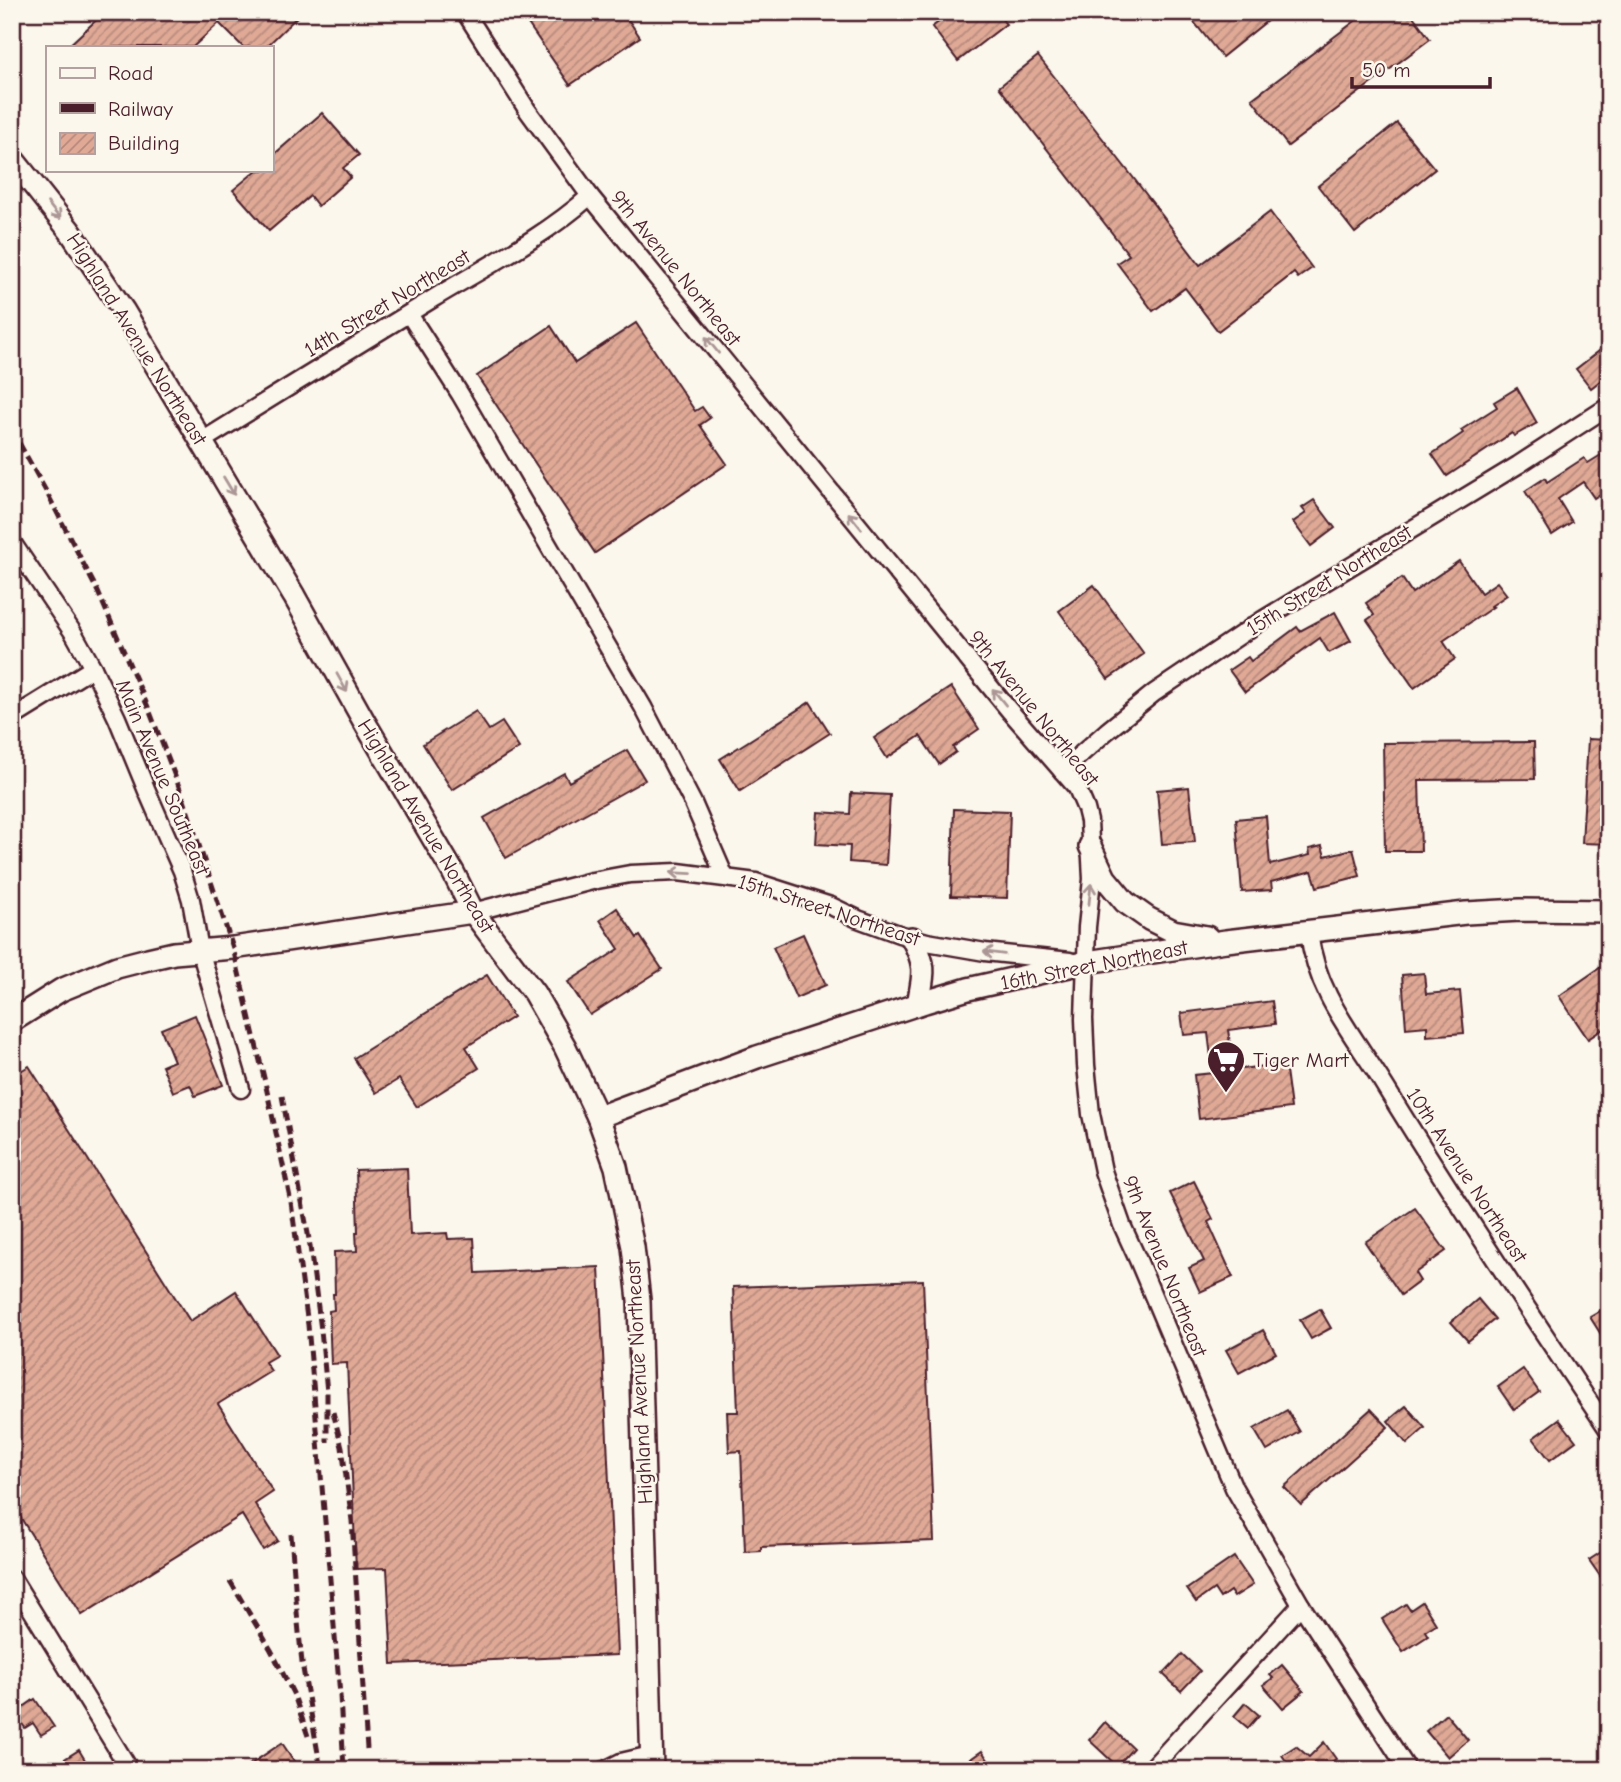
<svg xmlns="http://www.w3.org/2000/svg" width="1621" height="1782" viewBox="0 0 1621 1782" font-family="'Comic Neue',sans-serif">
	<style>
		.building { fill: url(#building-hatch); stroke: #4a1f2b; stroke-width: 2 }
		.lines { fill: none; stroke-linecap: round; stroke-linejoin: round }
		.street-casing { stroke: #4a1f2b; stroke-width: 21 }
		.secondary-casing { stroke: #4a1f2b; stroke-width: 26 }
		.street { stroke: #fbf7ec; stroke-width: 16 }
		.secondary { stroke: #fbf7ec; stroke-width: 21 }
		.rail { stroke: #4a1f2b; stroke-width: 5; stroke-dasharray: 10 5; stroke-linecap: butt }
		.oneway { stroke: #ab9695 }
		.labels { text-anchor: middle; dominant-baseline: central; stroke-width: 5; stroke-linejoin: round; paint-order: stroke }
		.street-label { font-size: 21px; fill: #4a1f2b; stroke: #fbf7ec }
		.poi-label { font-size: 21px; fill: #4a1f2b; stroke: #fbf7ec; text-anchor: start }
	</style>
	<defs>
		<pattern id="building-hatch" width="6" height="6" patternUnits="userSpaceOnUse" patternTransform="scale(1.75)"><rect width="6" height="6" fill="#dfa996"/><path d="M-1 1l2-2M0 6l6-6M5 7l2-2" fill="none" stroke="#b7897b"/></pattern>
	</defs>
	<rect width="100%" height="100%" fill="#fbf7ec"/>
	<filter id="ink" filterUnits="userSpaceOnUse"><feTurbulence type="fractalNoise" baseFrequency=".0143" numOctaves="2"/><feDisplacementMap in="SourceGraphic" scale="14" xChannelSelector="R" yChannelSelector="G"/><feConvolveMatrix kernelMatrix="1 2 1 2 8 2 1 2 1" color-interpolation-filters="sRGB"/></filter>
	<g filter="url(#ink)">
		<g class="building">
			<polygon points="105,12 302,12 266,47 243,47 219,23 193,47 67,47"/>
			<polygon points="520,12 623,12 640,37 570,85"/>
			<polygon points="952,12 996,12 1006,24 958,61 932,27"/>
			<polygon points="1186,12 1278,12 1222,57"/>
			<polygon points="1367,12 1410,12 1430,39 1288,146 1252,99"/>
			<polygon points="1038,56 1132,176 1200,265 1270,212 1312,268 1298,278 1294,273 1218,331 1185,288 1153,311 1117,263 1129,255 999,87"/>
			<polygon points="322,113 359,155 343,168 351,177 318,206 310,196 269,231 233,190 257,170 271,170 271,157"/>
			<polygon points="1397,123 1435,169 1355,233 1318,186"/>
			<polygon points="636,323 695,411 702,407 710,418 700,425 727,464 595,553 477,376 551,326 575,363"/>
			<polygon points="1603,348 1609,356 1609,374 1591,388 1576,369"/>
			<polygon points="1517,388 1537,423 1514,436 1512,433 1447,476 1432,454 1463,433 1461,430 1497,407 1494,402"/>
			<polygon points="1601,455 1609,467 1609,488 1594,498 1583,482 1558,499 1572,522 1552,535 1525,491 1545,478 1547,482 1584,458 1588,463"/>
			<polygon points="1314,500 1335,528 1311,546 1293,522 1306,513 1302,508"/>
			<polygon points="1459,561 1481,593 1497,582 1507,595 1491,606 1493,607 1443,641 1455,659 1414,688 1367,620 1374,615 1366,603 1402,578 1412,593"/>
			<polygon points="1094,585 1144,654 1108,679 1059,611"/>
			<polygon points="1335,612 1351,641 1329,653 1320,638 1245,692 1229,670 1248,657 1251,661 1297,627 1300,631"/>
			<polygon points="951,687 979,729 953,747 956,752 939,764 920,736 887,758 874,738"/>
			<polygon points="810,702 830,733 740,791 720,759"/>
			<polygon points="476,711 489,730 502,722 519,748 452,790 423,744"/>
			<polygon points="1588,739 1607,740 1602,821 1609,821 1609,844 1582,843"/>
			<polygon points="1534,742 1535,779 1419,780 1421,851 1385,851 1383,743"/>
			<polygon points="627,750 645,780 506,858 484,818 564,773 569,782"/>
			<polygon points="1189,787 1195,842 1162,844 1157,790"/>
			<polygon points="851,793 890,795 886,865 849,862 850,846 816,844 818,812 850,814"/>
			<polygon points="954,809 1010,811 1007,898 951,896"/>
			<polygon points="1266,816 1270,865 1310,855 1309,849 1322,846 1325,856 1353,849 1360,876 1317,887 1312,871 1271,882 1272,890 1242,892 1236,819"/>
			<polygon points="617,908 637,938 640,936 662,969 590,1015 568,982 619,949 600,920"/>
			<polygon points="803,934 826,985 796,998 773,947"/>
			<polygon points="1604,965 1609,973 1609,1025 1588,1039 1559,996"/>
			<polygon points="1424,973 1426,994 1460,991 1464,1033 1427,1036 1427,1026 1406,1028 1402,975"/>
			<polygon points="487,975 513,1017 466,1047 479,1068 417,1107 399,1079 376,1093 354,1058"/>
			<polygon points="1272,1001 1275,1024 1228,1030 1234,1070 1285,1063 1291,1108 1199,1119 1194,1075 1213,1073 1208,1033 1184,1035 1181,1013"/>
			<polygon points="195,1015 223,1085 195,1096 190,1085 173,1092 162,1066 174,1061 161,1029"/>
			<polygon points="29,1066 190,1321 236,1291 277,1355 265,1362 271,1371 218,1404 273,1492 255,1504 278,1541 263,1550 242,1515 82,1615 12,1504 12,1076"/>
			<polygon points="407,1168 410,1235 447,1233 448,1239 474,1238 476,1273 599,1267 617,1655 392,1664 387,1568 356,1569 347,1363 331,1364 329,1311 334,1310 333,1294 335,1294 334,1252 357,1251 356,1232 358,1232 356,1170"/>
			<polygon points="1194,1181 1213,1219 1208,1222 1233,1277 1200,1292 1189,1268 1204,1261 1170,1193"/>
			<polygon points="1415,1208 1446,1251 1415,1273 1420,1281 1401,1295 1365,1242"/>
			<polygon points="923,1280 934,1541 761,1547 761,1551 745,1552 741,1451 729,1452 727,1412 738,1412 733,1287"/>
			<polygon points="1478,1299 1495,1319 1468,1341 1451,1322"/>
			<polygon points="1609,1306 1609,1347 1590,1317"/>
			<polygon points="1320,1309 1331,1328 1311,1339 1300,1320"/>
			<polygon points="1263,1330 1276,1353 1239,1373 1226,1350"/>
			<polygon points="1523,1369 1539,1392 1514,1410 1498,1387"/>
			<polygon points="1406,1406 1425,1428 1407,1444 1388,1421"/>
			<polygon points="1371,1409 1388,1427 1301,1505 1284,1487"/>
			<polygon points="1287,1410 1300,1432 1267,1451 1254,1429"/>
			<polygon points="1559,1419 1576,1441 1550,1460 1533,1438"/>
			<polygon points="1609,1547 1609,1589 1589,1560"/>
			<polygon points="1234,1557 1253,1585 1234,1597 1230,1591 1220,1598 1214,1589 1196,1602 1187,1589"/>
			<polygon points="1422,1602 1436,1624 1425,1631 1428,1636 1403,1652 1382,1619 1406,1604 1410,1610"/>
			<polygon points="1182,1654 1200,1671 1181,1691 1163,1674"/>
			<polygon points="1282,1665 1304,1691 1283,1708 1263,1685 1273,1678 1270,1675"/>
			<polygon points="35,1699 54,1727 41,1735 33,1723 25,1728 15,1713"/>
			<polygon points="1245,1703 1259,1715 1248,1728 1234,1716"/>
			<polygon points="1446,1714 1468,1740 1448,1757 1426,1731"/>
			<polygon points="1105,1722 1133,1748 1117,1766 1089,1740"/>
			<polygon points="1324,1742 1336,1759 1322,1768 1324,1770 1292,1770 1282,1755 1296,1746 1309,1757"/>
			<polygon points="282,1743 300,1770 242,1770"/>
			<polygon points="79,1750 91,1770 47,1770"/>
			<polygon points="982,1751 995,1770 955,1770"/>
		</g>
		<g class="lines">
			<defs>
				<g id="street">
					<polyline points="465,12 528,111 590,196 1009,710 1077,788 1086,809 1089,821 1092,879 1087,927 1084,1019 1086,1065 1091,1114 1103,1171 1122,1225 1138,1260 1234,1488 1301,1605 1408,1770"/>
					<polyline points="409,314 460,394 643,707 693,803 725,877"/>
					<path d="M202,441C279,393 357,345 434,298C487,266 544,237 590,196"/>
					<polyline points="12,542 74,634 93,668 117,718 147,791 182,871 191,900 200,950 241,1089"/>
					<polyline points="12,718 93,668"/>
					<polyline points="1062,771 1107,731 1154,693 1264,619 1518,465 1609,406"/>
					<polyline points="473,912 592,881 630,874 678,872 756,882 831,906 858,919 899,934 927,942 985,952 1070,961"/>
					<path d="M1309,933C1317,996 1354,1035 1386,1088C1457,1204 1533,1318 1609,1431"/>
					<polyline points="12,1578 130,1770"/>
					<polyline points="605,1770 621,1762 651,1755"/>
					<polyline points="1150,1770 1301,1605"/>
				</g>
				<g id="secondary">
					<polyline points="12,158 70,231 123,310 294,596 365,723 453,872 473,912 534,993 565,1047 598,1117 616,1167 633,1247 639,1300 652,1770"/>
					<polyline points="1090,846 1105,878 1125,902 1149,919 1173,931 1207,937"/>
					<path d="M912,938C927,967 924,973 918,1004"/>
					<polyline points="12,1021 61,990 117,967 148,959 174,953 233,948 473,912"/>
					<polyline points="598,1117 757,1057 925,1002 968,989 1087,962 1226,941 1466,913 1520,910 1609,911"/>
				</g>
			</defs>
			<use href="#street" class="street-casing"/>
			<use href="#secondary" class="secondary-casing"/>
			<use href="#street" class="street"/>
			<use href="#secondary" class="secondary"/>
			<g class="rail">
				<polyline points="12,430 47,493 98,592 148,707 183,797 233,948 265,1082 291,1202 308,1325 340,1695 344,1770"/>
				<polyline points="282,1096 309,1239 321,1330 327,1392 327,1442"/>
				<polyline points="333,1412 342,1447 352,1521 367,1749"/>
				<polyline points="291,1534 297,1612 302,1663 321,1770"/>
				<polyline points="230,1581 271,1650 294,1695 308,1736"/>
			</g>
		</g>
		<defs><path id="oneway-shaft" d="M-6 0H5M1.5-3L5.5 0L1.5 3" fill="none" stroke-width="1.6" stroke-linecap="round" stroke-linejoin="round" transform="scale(1.75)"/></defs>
		<g class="oneway">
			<use href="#oneway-shaft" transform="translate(54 211) rotate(52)"/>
			<use href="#oneway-shaft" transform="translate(712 345) rotate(-129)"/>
			<use href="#oneway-shaft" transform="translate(229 486) rotate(59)"/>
			<use href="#oneway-shaft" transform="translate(855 521) rotate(-129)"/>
			<use href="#oneway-shaft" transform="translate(342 683) rotate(61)"/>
			<use href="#oneway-shaft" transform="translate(999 697) rotate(-129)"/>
			<use href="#oneway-shaft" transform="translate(681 873) rotate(-177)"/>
			<use href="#oneway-shaft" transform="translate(1090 894) rotate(-84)"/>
			<use href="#oneway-shaft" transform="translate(994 953) rotate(-173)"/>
		</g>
	</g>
	<defs>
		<symbol id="supermarket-pin" viewBox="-11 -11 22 30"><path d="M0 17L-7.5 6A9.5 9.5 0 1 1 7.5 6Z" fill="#4a1f2b" stroke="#fbf7ec"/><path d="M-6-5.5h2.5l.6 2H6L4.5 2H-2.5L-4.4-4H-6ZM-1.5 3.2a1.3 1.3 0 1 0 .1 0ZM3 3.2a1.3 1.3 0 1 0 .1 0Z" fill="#fff"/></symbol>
	</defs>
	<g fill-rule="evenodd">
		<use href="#supermarket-pin" x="1204" y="1038" width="44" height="60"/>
	</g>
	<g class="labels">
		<g class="street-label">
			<text transform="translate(676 268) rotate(51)">9th Avenue Northeast</text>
			<text transform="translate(387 303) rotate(-31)">14th Street Northeast</text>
			<text transform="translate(137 339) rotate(58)">Highland Avenue Northeast</text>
			<text transform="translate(1329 580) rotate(-32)">15th Street Northeast</text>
			<text transform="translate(1034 708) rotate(51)">9th Avenue Northeast</text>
			<text transform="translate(163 777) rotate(67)">Main Avenue Southeast</text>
			<text transform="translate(426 826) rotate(59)">Highland Avenue Northeast</text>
			<text transform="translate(829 910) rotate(18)">15th Street Northeast</text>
			<text transform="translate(1094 965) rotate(-11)">16th Street Northeast</text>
			<text transform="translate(1467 1175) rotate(57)">10th Avenue Northeast</text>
			<text transform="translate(1165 1266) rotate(68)">9th Avenue Northeast</text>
			<text transform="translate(639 1382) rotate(-93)">Highland Avenue Northeast</text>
		</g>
		<g class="poi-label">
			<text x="1253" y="1060">Tiger Mart</text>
		</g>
	</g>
	<rect width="1621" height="1782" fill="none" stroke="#fbf7ec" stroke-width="42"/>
	<rect x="21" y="21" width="1579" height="1740" fill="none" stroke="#4a1f2b" stroke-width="2.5" filter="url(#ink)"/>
	<rect x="46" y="46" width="228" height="126" fill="#fbf7ec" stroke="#b4a19f" stroke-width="2"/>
	<rect x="60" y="68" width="35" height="10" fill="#fbf7ec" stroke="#b4a19f" stroke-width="2"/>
	<text x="108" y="80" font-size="21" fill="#4a1f2b">Road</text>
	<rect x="60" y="103" width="35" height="10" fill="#4a1f2b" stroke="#b4a19f" stroke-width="2"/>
	<text x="108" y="116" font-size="21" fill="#4a1f2b">Railway</text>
	<rect x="60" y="133" width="35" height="21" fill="url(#building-hatch)" stroke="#b4a19f" stroke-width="2"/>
	<text x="108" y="150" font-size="21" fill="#4a1f2b">Building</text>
	<path d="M1352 77v10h138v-10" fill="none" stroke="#4a1f2b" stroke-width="3.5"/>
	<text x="1362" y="77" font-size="21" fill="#4a1f2b" stroke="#fbf7ec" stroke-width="5" paint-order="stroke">50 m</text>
</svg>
